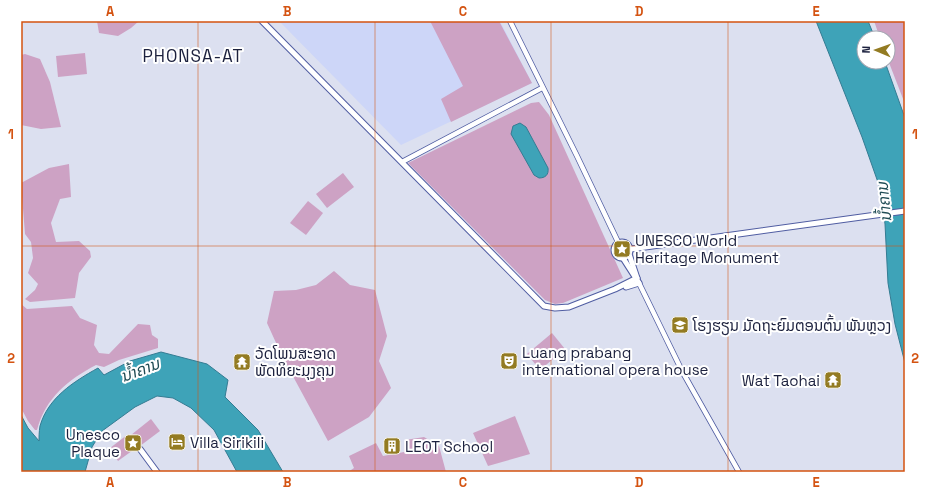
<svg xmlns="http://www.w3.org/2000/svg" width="926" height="493" viewBox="0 0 926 493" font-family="'Space Grotesk','Noto Sans Lao',sans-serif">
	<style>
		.built { fill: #cdd6f8 }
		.green { fill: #cda2c4 }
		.water { fill: #3ea3b8; stroke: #347c93 }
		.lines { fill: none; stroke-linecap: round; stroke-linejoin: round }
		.tertiary-casing { stroke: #505da2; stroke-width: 6 }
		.secondary-casing { stroke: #505da2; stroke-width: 7 }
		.tertiary { stroke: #fff; stroke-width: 4.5 }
		.secondary { stroke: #fff; stroke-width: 5 }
		.grid { fill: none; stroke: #d45311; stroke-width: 1; stroke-opacity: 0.55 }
		.labels { text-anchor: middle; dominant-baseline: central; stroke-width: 4; stroke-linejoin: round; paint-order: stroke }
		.poi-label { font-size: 15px; fill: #1c213e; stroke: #fff; text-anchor: start }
		.water-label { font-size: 16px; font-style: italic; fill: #204c55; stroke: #fff }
		.quarter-label { font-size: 17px; letter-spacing: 1px; fill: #1c213e; stroke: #fff }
		.neatline { fill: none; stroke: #d45311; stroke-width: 1.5 }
		.grid-label { font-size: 13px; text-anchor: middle; font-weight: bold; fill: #d45311 }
	</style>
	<rect width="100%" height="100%" fill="#dce0f0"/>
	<polygon class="built" points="279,21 500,21 532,83 401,145"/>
	<g class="green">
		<polygon points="97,21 139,21 131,28 118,36 99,33"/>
		<polygon points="430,21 499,21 532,83 451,122 441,99 463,86"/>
		<polygon points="874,21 905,21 905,104 888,60 888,38 880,38"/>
		<polygon points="85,53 87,74 58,77 56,56"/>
		<polygon points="25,54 40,59 50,82 61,127 41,129 21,125 21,55"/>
		<polygon points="539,102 549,115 623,278 563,303 555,304 545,300 408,163 531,103"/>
		<polygon points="69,164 71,197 60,199 51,223 56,242 79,241 90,251 91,257 79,273 75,298 30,302 25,299 35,290 38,284 28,273 33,258 31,242 25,234 21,183 49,168"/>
		<polygon points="343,173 354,187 327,208 316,194"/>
		<polygon points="308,201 323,213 306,235 290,223"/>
		<polygon points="334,271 350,285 375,290 387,336 379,361 391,388 369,417 328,441 282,356 267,323 274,291 296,290 316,285"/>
		<path d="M21,304L27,309L72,306L80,318L97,325L94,345L99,353L109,354L138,324L150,325L152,335L158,339V348L119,360L104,367L96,365C68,380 46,397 37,430H35L28,421L21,408Z"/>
		<polygon points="552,333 565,349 540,370 527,354"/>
		<polygon points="515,416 530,454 488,466 473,433"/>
		<polygon points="151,419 160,431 140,446 131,435"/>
		<polygon points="127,435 136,448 118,461 110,448"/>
		<polygon points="424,437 439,446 446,472 348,472 354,468 349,456 376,443 383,456 404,452 405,440"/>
	</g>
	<g class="water">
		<polygon points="816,21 868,21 875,38 864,38 864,62 885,62 905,118 905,363 895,324 888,283 885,224 880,188 862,137"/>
		<path d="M520,123L526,127L548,168C549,175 545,178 539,178L534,175L511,134L513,126Z"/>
		<path d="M161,352L207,364L228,380L225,397L258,430L283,472H237L214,430L191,408L173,398L157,396L135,407L102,431L92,447L85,472H21V415L28,428L39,441C39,437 39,432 40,426C48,398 73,382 98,368L104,375L130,361Z"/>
	</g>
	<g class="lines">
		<defs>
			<g id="tertiary">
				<polyline points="510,21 577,156 618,242"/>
				<polyline points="402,162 542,88"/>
				<polyline points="639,283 682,371 739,472"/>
			</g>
			<g id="secondary">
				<polyline points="262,21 544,306 555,308 569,307 615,289 637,278"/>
				<circle cx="622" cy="250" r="8"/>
				<polyline points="631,249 905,211"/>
				<polyline points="629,254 637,278"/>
				<polyline points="623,258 639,283 626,287"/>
				<polyline points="140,449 157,472"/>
			</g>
		</defs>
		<use href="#tertiary" class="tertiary-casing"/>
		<use href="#secondary" class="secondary-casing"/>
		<use href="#tertiary" class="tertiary"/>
		<use href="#secondary" class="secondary"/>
	</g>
	<path class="grid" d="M198,21V472M375,21V472M551,21V472M728,21V472M21,246H905"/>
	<defs>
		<symbol id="sight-square" viewBox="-11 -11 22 22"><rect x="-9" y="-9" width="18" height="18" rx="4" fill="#937b22" stroke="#fff"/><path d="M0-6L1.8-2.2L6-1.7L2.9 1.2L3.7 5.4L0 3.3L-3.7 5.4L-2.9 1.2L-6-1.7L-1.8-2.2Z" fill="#fff"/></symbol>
		<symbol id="school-square" viewBox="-11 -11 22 22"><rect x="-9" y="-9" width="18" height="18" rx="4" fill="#937b22" stroke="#fff"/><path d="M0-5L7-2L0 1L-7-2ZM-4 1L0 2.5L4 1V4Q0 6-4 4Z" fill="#fff"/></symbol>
		<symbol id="theatre-square" viewBox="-11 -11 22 22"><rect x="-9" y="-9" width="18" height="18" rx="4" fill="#937b22" stroke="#fff"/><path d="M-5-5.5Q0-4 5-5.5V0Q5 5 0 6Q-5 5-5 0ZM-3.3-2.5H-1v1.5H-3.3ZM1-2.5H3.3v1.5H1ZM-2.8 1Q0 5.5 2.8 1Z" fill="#fff"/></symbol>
		<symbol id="temple-square" viewBox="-11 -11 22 22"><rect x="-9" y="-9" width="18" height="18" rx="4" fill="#937b22" stroke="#fff"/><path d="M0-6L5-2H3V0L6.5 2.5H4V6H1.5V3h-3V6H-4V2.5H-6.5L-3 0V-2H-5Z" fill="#fff"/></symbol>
		<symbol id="hotel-square" viewBox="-11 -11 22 22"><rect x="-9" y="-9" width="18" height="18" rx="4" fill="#937b22" stroke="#fff"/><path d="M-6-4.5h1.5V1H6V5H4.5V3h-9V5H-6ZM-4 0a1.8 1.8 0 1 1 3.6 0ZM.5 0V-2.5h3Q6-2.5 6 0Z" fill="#fff"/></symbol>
		<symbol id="building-square" viewBox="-11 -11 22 22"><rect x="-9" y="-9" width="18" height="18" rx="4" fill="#937b22" stroke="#fff"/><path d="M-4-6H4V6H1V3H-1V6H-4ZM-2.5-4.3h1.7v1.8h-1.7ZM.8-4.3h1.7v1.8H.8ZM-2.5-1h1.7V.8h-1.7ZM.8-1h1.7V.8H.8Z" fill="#fff"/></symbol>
	</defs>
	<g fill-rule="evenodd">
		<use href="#sight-square" x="612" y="239" width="20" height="20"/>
		<use href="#school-square" x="670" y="315" width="20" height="20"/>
		<use href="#theatre-square" x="499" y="351" width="20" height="20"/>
		<use href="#temple-square" x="232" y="352" width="20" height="20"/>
		<use href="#temple-square" x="823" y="370" width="20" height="20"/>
		<use href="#hotel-square" x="167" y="432" width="20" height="20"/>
		<use href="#sight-square" x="123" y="433" width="20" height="20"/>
		<use href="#building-square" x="382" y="436" width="20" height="20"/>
	</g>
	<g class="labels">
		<g class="poi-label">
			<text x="635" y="240">UNESCO World<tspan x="635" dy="17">Heritage Monument</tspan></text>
			<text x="693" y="325">ໂຮງຮຽນ ມັດຖະຍົມຕອນຕົ້ນ ພັນຫຼວງ</text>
			<text x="522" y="352">Luang prabang<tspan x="522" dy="17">international opera house</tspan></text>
			<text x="255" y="353">ວັດໂພນສະອາດ<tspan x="255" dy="17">ພັດທິຍະມຸງຄຸນ</tspan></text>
			<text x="820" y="380" text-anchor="end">Wat Taohai</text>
			<text x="120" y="434" text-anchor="end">Unesco<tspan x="120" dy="17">Plaque</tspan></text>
			<text x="190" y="442">Villa Sirikili</text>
			<text x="405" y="446">LEOT School</text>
		</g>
		<g class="water-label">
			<text transform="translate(884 202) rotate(-96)">ນ້ຳຄານ</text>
			<text transform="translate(140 370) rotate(-21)">ນ້ຳຄານ</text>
		</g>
		<g class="quarter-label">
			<text x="193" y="56">PHONSA-AT</text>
		</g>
	</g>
	<rect width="926" height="493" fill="none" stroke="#ffffff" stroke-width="44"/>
	<g transform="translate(876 50) rotate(272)"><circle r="19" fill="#ffffff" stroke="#a4a6b2"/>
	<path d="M0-3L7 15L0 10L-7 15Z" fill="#937b22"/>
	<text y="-6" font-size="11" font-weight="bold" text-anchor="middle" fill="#1c213e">N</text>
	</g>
	<rect x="22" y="22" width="882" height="449" class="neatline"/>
	<g class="grid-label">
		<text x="110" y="16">A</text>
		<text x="287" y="16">B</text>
		<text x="463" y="16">C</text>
		<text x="639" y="16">D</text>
		<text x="816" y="16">E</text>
		<text x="11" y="139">1</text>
		<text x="915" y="139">1</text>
		<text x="11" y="363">2</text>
		<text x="915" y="363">2</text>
		<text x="110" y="487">A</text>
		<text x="287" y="487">B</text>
		<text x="463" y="487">C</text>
		<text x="639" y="487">D</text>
		<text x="816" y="487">E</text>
	</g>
</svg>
